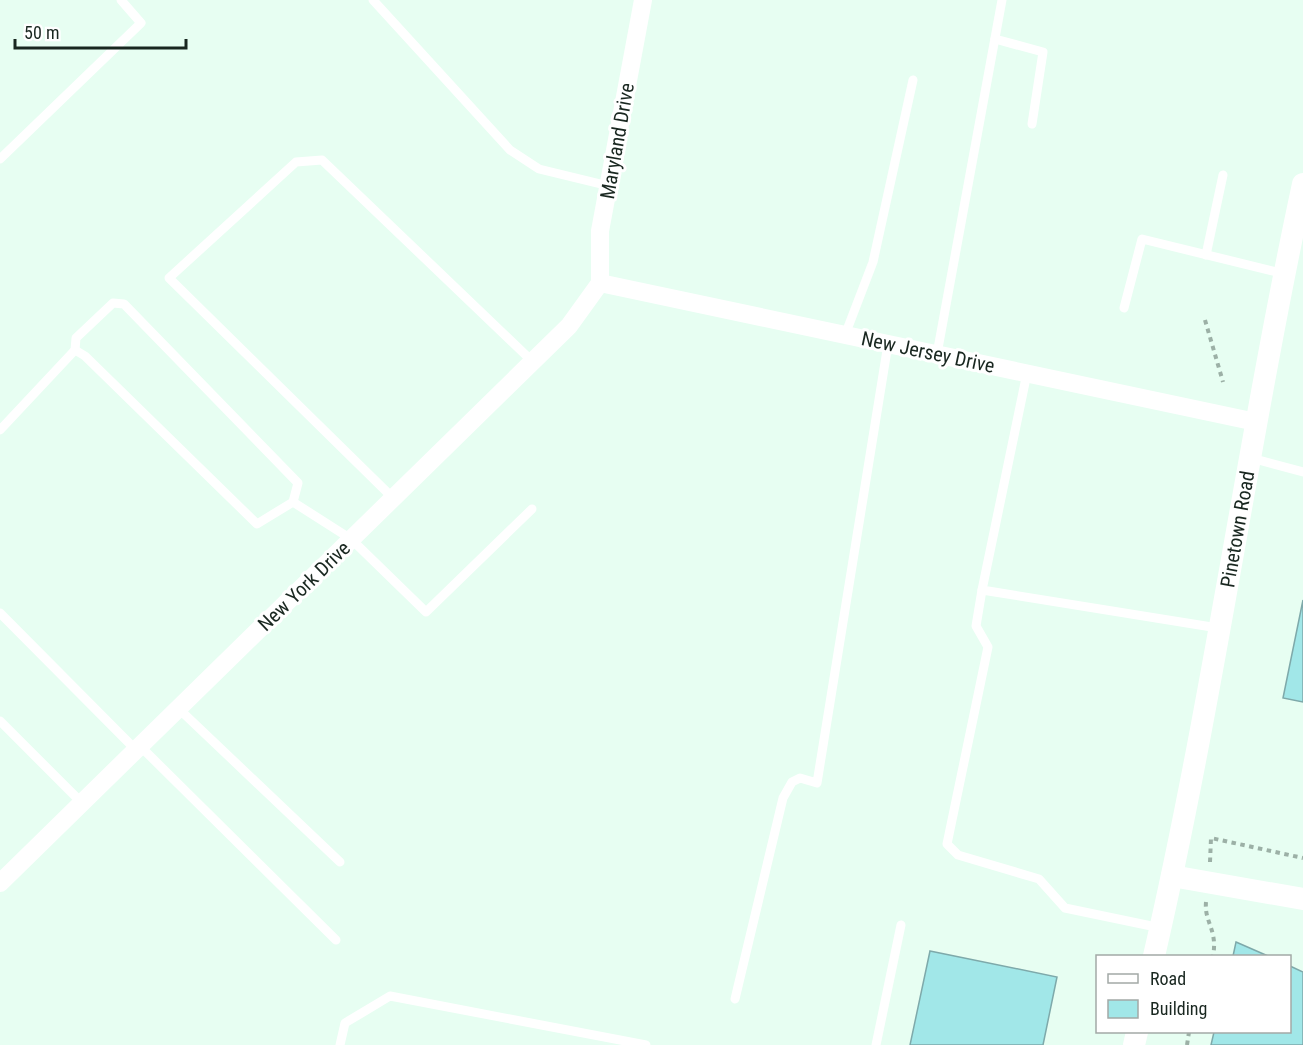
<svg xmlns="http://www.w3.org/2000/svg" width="1303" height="1045" viewBox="0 0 1303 1045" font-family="'Roboto Condensed',sans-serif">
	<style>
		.building { fill: #a1e7e8; stroke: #7ea9aa; stroke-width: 1.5 }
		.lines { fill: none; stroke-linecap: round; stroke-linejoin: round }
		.path { stroke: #9cb0a6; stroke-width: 4; stroke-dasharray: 4.5 4.5; stroke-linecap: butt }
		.service { stroke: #fff; stroke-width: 9 }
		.minor { stroke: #fff; stroke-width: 18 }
		.tertiary { stroke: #fff; stroke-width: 22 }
		.labels { text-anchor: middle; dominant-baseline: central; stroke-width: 6; stroke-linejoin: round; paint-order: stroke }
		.street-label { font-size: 20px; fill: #192720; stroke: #fff }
	</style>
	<rect width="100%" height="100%" fill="#e7fef2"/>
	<g class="building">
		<polygon points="1303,600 1303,702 1283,698"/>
		<polygon points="1236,942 1268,956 1233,956"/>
		<polygon points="930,951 1057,977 1043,1045 910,1045"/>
		<polygon points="1290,966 1303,972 1303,1045 1211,1045 1214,1032 1290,1032"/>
	</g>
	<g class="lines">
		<g class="path">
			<polyline points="1205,320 1223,382"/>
			<polyline points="1210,862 1211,838 1303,858"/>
			<path d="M1206,902C1204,922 1218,930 1213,956"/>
			<polyline points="1187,1045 1189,1032"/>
		</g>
		<g class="service">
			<polyline points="373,0 510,150 539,169 609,186"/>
			<polyline points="995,39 1043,52 1032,124"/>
			<polyline points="0,159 141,23 121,0"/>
			<polyline points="1206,255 1223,175"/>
			<polyline points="1124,308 1142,239 1285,274"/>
			<polyline points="845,335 873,262 913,80"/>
			<polyline points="75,350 76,338 113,303 124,304 298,483 293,502"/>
			<polyline points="937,354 1002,0"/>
			<polyline points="1027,373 982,590 1218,628"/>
			<polyline points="0,430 75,350 85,356 257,524 293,502 351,539 426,612 532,509"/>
			<polyline points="1251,458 1303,472"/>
			<polyline points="393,498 169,278 296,162 322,160 533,362"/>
			<polyline points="982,590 976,626 988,647 947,844 958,855 1039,879 1065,908 1161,928"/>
			<polyline points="0,613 136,750"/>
			<polyline points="179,709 340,862"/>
			<polyline points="0,721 82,803"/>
			<polyline points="140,746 336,940"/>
			<polyline points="735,999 783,798 792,782 800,778 817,783 888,344"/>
			<polyline points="340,1045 345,1023 390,996 646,1045"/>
			<polyline points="876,1045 901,925"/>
		</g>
		<g class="minor">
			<polyline points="600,283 1256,422"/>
			<polyline points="600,283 600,231 643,0"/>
			<polyline points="0,883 569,326 600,283"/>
		</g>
		<g class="tertiary">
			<polyline points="1172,876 1303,899"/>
			<path id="s1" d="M1154,956C1213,701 1248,440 1303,184"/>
			<polyline points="1134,1045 1137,1032"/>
		</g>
	</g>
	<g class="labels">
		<g class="street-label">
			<text transform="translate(617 141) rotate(-80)">Maryland Drive</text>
			<text transform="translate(928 352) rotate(12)">New Jersey Drive</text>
			<text stroke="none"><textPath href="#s1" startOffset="435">Pinetown Road</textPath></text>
			<text transform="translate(304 586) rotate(-44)">New York Drive</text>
		</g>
	</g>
	<rect x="1096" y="955" width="195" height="78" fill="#ffffff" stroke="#a3a9a6" stroke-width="1.5"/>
	<rect x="1108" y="974" width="30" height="9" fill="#ffffff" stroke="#a3a9a6" stroke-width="1.5"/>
	<text x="1150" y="985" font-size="18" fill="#192720">Road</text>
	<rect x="1108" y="1000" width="30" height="18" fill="#a1e7e8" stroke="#a3a9a6" stroke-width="1.5"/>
	<text x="1150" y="1015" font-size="18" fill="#192720">Building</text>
	<path d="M15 39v9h171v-9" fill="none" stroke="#192720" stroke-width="3"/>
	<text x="24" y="39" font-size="18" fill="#192720" stroke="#ffffff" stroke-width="4.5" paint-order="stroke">50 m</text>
</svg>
